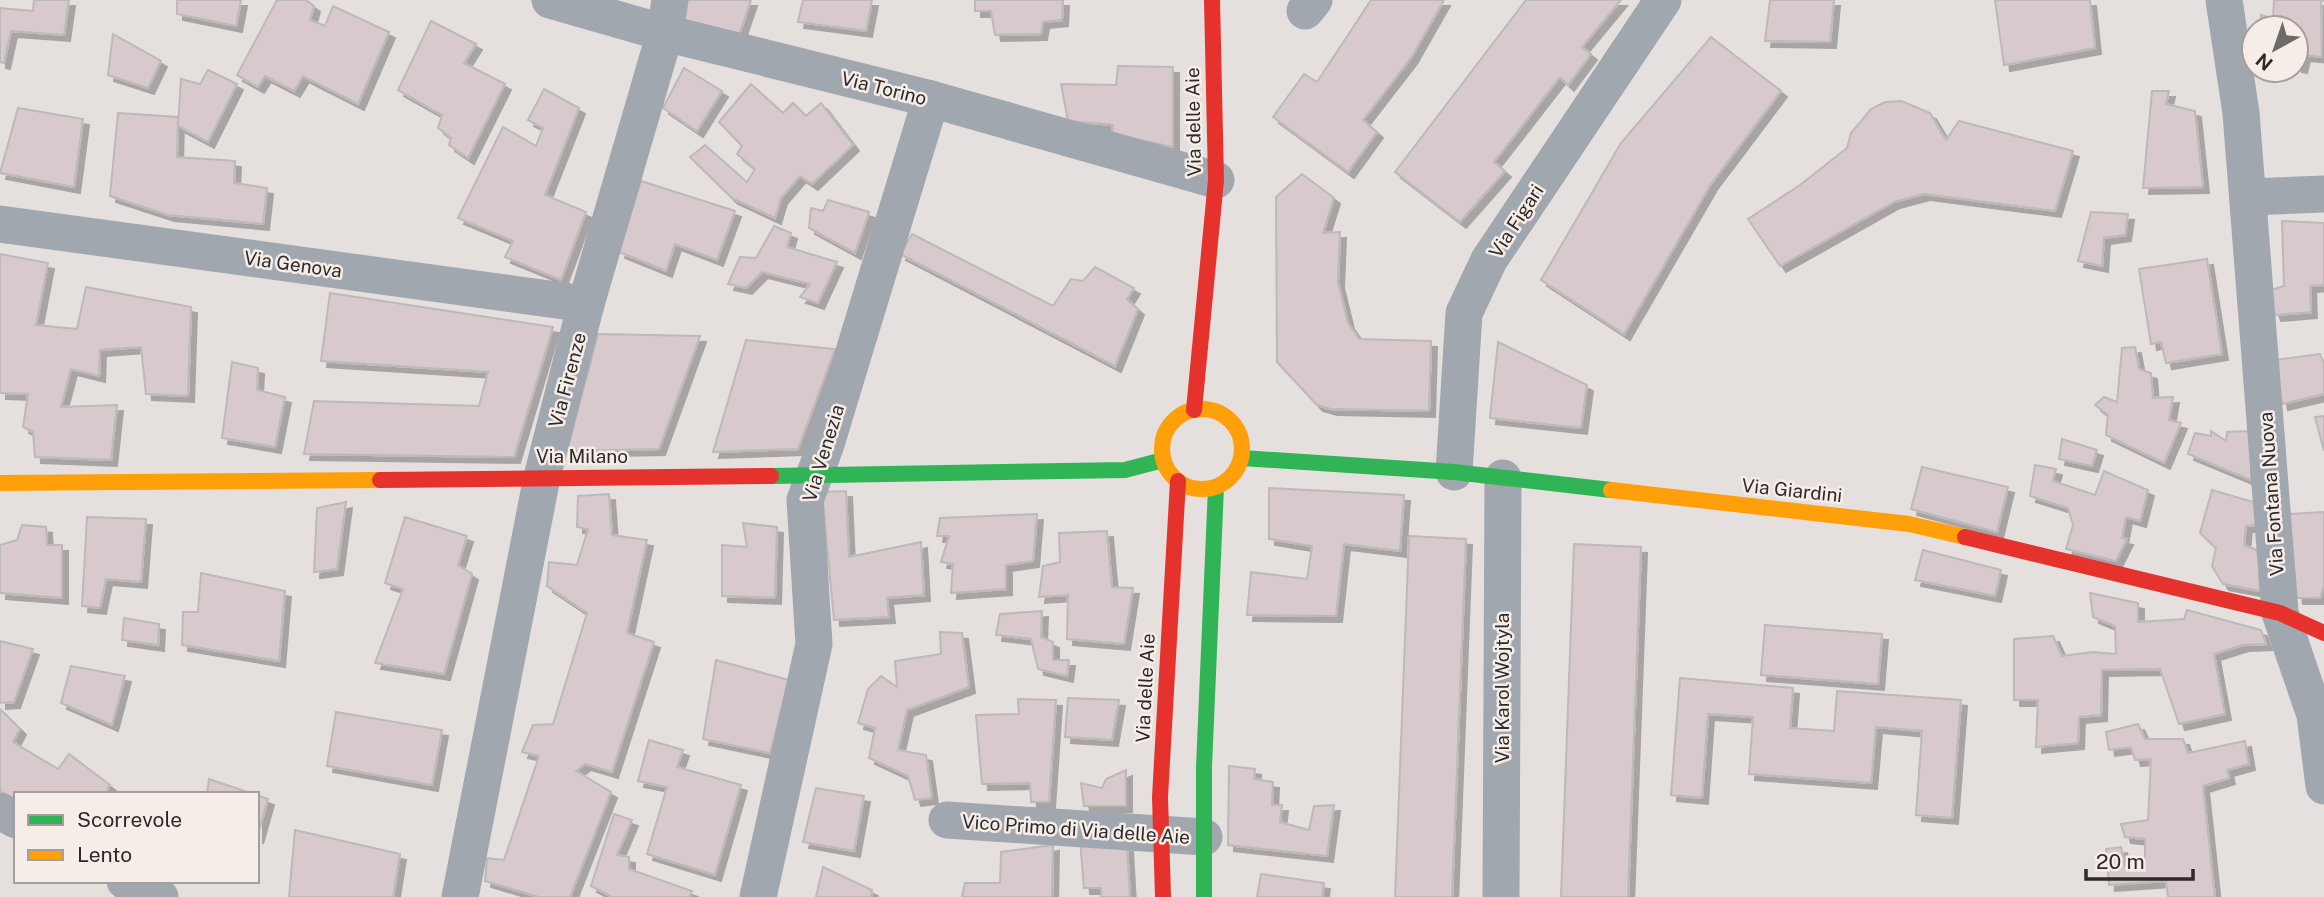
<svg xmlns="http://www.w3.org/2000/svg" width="2324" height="897" viewBox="0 0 2324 897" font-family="'Public Sans',sans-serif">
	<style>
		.building { fill: #d8c9cc; stroke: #bdb9b9; stroke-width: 2; filter: url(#shadow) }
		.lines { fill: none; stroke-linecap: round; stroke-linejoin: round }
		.street { stroke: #a0a7ae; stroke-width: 37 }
		.fast { stroke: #30b455; stroke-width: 16 }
		.slow { stroke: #ff9f0a; stroke-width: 16 }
		.jam { stroke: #e5322d; stroke-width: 16 }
		.labels { text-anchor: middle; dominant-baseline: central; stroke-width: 5; stroke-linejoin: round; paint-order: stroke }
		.street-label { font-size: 19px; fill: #2d2a28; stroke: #f6ece8 }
	</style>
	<defs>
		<filter id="shadow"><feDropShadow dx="6" dy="6" stdDeviation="0" flood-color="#0004"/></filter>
	</defs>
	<rect width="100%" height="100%" fill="#e5e0de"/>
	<g class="building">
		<polygon points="34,0 69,0 64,35 11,31 4,63 0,62 0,8 33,11"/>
		<polygon points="177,0 241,0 236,26 177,14"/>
		<polygon points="277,0 306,0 314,6 310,20 325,26 333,6 389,32 358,104 303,76 294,91 265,76 258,87 237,75"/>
		<polygon points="681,0 751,0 738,38 673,21"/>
		<polygon points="803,0 872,0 866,31 798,22"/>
		<polygon points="975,0 1063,0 1062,20 1043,22 1041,34 995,35 991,11 975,11"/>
		<polygon points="1371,0 1444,0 1411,58 1363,120 1377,132 1348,172 1273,117 1304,74 1317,82"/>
		<polygon points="1526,0 1621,0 1582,47 1591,54 1568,85 1560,77 1494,162 1505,171 1460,222 1395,172"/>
		<polygon points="1770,0 1834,0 1830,42 1765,41"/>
		<polygon points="1995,0 2090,0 2095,48 2004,65"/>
		<polygon points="2274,0 2324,0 2321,2 2322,57 2304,55 2301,67 2296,66 2296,28 2260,28 2261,15 2273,18"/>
		<polygon points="431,21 476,44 464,63 505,84 468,158 449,145 451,138 438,128 442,115 398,90"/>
		<polygon points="113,34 161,61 148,88 108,75"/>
		<polygon points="1711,37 1781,91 1711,184 1624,334 1541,280 1621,143"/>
		<polygon points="1118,66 1173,67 1173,147 1112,134 1113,125 1068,121 1061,84 1116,85"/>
		<polygon points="684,68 722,91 697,131 663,108"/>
		<polygon points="208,70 237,84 208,142 178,126 181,79 200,84"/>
		<polygon points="751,84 783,113 793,103 806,116 821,103 853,145 812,184 800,176 781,198 775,218 732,198 690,157 705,145 747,182 755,169 737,154 742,146 719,122"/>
		<polygon points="544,89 579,108 545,195 586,212 561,280 505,257 513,241 458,218 503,127 536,146 543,128 528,120"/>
		<polygon points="2152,91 2169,91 2166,104 2195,111 2203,187 2143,188"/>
		<polygon points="1901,101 1930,113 1946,140 1959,121 2073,151 2055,211 1924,194 1894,202 1780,266 1748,219 1800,185 1847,148 1851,133 1871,109 1885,102"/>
		<polygon points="18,108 83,119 74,187 0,173"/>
		<polygon points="118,113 178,117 177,157 235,161 234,183 267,188 263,224 168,215 110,196"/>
		<polygon points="1302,174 1334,198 1323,233 1340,232 1338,282 1348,323 1359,339 1431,341 1429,411 1331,409 1317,405 1277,362 1276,197"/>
		<polygon points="641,181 735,211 717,260 675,244 666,271 619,252"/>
		<polygon points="828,200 869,212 855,253 809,228 811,208 823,211"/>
		<polygon points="2091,212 2128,214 2125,235 2104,238 2102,266 2078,261"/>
		<polygon points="2282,221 2324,223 2324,285 2310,286 2311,312 2275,315 2268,291 2284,286"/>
		<polygon points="774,226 791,233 787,247 837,262 818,303 800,297 810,284 762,272 746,288 728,284 740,257 756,258"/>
		<polygon points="912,234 1053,306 1071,279 1083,281 1095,267 1134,288 1127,299 1138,309 1115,366 900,254"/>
		<polygon points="0,254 48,263 36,325 77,329 86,287 191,307 188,396 146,394 141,347 100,350 99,376 71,369 61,407 117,405 111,460 35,457 33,432 23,427 28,394 0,393"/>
		<polygon points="2207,259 2222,354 2166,363 2161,342 2151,344 2139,269"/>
		<polygon points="330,293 553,327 514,457 304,454 314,401 479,406 488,372 321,361"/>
		<polygon points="598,334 700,336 659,449 567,451"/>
		<polygon points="746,340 835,349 798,449 713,452"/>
		<polygon points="1498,342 1587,385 1581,428 1490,418"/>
		<polygon points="2135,347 2139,369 2151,373 2153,398 2173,397 2169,420 2181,423 2164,463 2106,435 2108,415 2095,405 2104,397 2117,402 2122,348"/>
		<polygon points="2320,354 2324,364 2324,394 2282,404 2275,360"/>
		<polygon points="232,362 258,368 257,390 285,397 275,447 222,438"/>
		<polygon points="2324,416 2324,451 2315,417"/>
		<polygon points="2211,431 2226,441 2227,432 2251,431 2251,480 2188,454 2195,433 2211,436"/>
		<polygon points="2062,439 2097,450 2092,466 2059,459"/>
		<polygon points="2035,465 2056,469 2053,481 2095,495 2104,471 2148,490 2140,521 2126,517 2122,538 2127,539 2116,561 2066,549 2073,525 2068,508 2030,496"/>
		<polygon points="1922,467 2008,487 1997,532 1911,509"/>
		<polygon points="1269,488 1404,495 1400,551 1344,544 1336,616 1247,615 1251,572 1307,579 1312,546 1269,539"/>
		<polygon points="2212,490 2260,504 2258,525 2246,526 2244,545 2259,551 2260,591 2223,584 2212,566 2216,548 2200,533"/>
		<polygon points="846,491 849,557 921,542 924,595 887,598 889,617 834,620 822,492"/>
		<polygon points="609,494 612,535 647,540 627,633 654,642 612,772 585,764 576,771 611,792 570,897 539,897 485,881 487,858 504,860 539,756 522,752 533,725 553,724 587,613 547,586 549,562 577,565 588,529 577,527 578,496"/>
		<polygon points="346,502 337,569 314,572 317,508"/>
		<polygon points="2324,512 2324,586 2320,598 2297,598 2289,514"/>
		<polygon points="1037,514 1033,561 1006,565 1006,589 951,593 953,564 941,562 949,536 937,536 940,518"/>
		<polygon points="87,517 146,519 141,582 106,579 100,608 82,606"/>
		<polygon points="405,517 467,536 458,565 472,574 444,674 375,663 403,589 385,583"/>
		<polygon points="743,523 777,527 775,598 722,596 722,545 747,547"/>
		<polygon points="22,525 46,527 47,545 62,545 62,598 0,593 0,545 17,540"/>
		<polygon points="1107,531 1112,587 1133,588 1124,644 1067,639 1068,595 1039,597 1043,566 1060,562 1059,533"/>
		<polygon points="1409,536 1466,539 1452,897 1395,897"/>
		<polygon points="1574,544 1641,547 1628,897 1561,897"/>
		<polygon points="1923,550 2001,570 1995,596 1915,580"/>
		<polygon points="201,573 285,591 279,661 182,645 183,612 198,612"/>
		<polygon points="2090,593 2138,603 2138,622 2184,619 2187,610 2261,630 2266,644 2243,645 2214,654 2225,714 2179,724 2160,669 2102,670 2101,715 2079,717 2078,743 2036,747 2038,700 2014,700 2014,639 2053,636 2062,656 2093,652 2116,654 2115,626 2093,617"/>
		<polygon points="1042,611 1041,637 1053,642 1053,660 1069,660 1067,676 1038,669 1031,639 996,635 1000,614"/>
		<polygon points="124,618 159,624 158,645 122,640"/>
		<polygon points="1765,625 1882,634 1878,684 1761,675"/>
		<polygon points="940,632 962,633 969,687 907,710 898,750 926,755 932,798 915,800 908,776 869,758 875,728 858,723 868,689 881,676 897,687 895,661 941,654"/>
		<polygon points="0,641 33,649 14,702 0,703"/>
		<polygon points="716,660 789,680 770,753 703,739"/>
		<polygon points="71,666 125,676 112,725 61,703"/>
		<polygon points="1680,678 1793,688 1790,728 1834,731 1837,691 1961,700 1952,818 1916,815 1922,731 1876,727 1871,783 1749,774 1753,717 1708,714 1702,798 1671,795"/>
		<polygon points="1068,698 1119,700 1112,740 1065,737"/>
		<polygon points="1018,699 1056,700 1049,802 1031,802 1030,783 982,784 976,715 1019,714"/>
		<polygon points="0,709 20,729 13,742 58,769 69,754 110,785 105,794 16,794 16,800 0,791"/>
		<polygon points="336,712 442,730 432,785 327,766"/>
		<polygon points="2138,724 2145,739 2183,739 2188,753 2245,741 2249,764 2227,770 2229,778 2203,786 2215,897 2168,897 2166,881 2109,885 2106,849 2121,847 2125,866 2145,867 2145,839 2125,837 2121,824 2148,820 2151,759 2135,760 2131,747 2109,750 2106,732"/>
		<polygon points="649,740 683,750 677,767 741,785 715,875 647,854 667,787 638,781"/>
		<polygon points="1229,766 1255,769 1254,779 1273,782 1272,805 1282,805 1280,822 1309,830 1314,806 1334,805 1327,856 1228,845"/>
		<polygon points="1126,770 1126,806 1084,806 1081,783 1102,788 1106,779"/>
		<polygon points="209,779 253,794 207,794"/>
		<polygon points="816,788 864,796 854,851 803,842"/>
		<polygon points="257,795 268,799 257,838"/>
		<polygon points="614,814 632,820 617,855 629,857 629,869 692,891 689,897 612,897 591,886"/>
		<polygon points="295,830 400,854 393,897 289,897"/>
		<polygon points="1080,840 1127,846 1130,897 1101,897 1101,888 1084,888"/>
		<polygon points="1053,845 1052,897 962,897 965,883 1000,883 1001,852"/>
		<polygon points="823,867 872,890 871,897 816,897"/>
		<polygon points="1261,874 1324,883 1322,897 1257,897"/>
	</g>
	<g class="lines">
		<g class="street">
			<polyline points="550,0 665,33 931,99 1216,180"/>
			<polyline points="2224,0 2241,113 2280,613 2315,715 2324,786"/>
			<polyline points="1305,11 1314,0"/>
			<polyline points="2248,197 2324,194"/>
			<polyline points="0,224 586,304"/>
			<polyline points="1454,472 1464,313 1489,260 1663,0"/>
			<polyline points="0,811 16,820"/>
			<polyline points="947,820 1204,837"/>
			<polyline points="125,881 160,897"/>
			<polyline points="460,897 542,477 586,304 665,33 670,0"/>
			<polyline points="758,897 814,644 805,500 825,447 931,99"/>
			<polyline points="1501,897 1503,478"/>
		</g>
		<g class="fast">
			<polyline points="1242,458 1454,472 1611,490"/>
			<polyline points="771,476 1125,470 1163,460"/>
			<polyline points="1204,897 1204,767 1216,487"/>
		</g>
		<g class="slow">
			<circle cx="1202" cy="449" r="40"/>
			<polyline points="0,483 380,480"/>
			<polyline points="1611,490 1909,524 1965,537"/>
		</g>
		<g class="jam">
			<polyline points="1194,410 1216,180 1212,0"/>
			<polyline points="380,480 771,476"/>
			<polyline points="1965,537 2280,613 2324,633"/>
			<polyline points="1163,897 1160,797 1178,481"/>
		</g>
	</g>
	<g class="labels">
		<g class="street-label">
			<text transform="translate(884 88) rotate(14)">Via Torino</text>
			<text transform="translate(1193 122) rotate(-91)">Via delle Aie</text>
			<text transform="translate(1516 221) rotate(-57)">Via Figari</text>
			<text transform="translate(293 264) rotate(8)">Via Genova</text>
			<text transform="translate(567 380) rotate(-75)">Via Firenze</text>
			<text transform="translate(823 453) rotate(-73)">Via Venezia</text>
			<text x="582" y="456">Via Milano</text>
			<text transform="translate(1792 490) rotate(6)">Via Giardini</text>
			<text transform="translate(2271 494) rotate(-94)">Via Fontana Nuova</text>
			<text transform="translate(1145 688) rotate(-87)">Via delle Aie</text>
			<text transform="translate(1502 688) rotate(-90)">Via Karol Wojtyla</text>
			<text transform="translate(1076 829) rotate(4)">Vico Primo di Via delle Aie</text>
		</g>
	</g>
	<rect x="14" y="792" width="245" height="91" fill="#f6ece8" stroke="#a69e9b" stroke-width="2"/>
	<rect x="28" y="815" width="35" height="10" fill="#30b455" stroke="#a69e9b" stroke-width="2"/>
	<text x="77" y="827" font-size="21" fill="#2d2a28">Scorrevole</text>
	<rect x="28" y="850" width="35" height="10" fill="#ff9f0a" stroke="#a69e9b" stroke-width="2"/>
	<text x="77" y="862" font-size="21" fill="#2d2a28">Lento</text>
	<g transform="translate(2275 49) rotate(220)"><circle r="33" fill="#f6ece8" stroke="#a69e9b" stroke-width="2"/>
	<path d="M0-5L12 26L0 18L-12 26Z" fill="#6d6a68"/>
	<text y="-10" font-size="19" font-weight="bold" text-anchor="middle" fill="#2d2a28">N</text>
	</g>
	<path d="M2086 869v10h107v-10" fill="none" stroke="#2d2a28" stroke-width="3.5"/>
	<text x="2096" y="869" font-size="21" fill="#2d2a28" stroke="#f6ece8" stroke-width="5" paint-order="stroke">20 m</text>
</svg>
